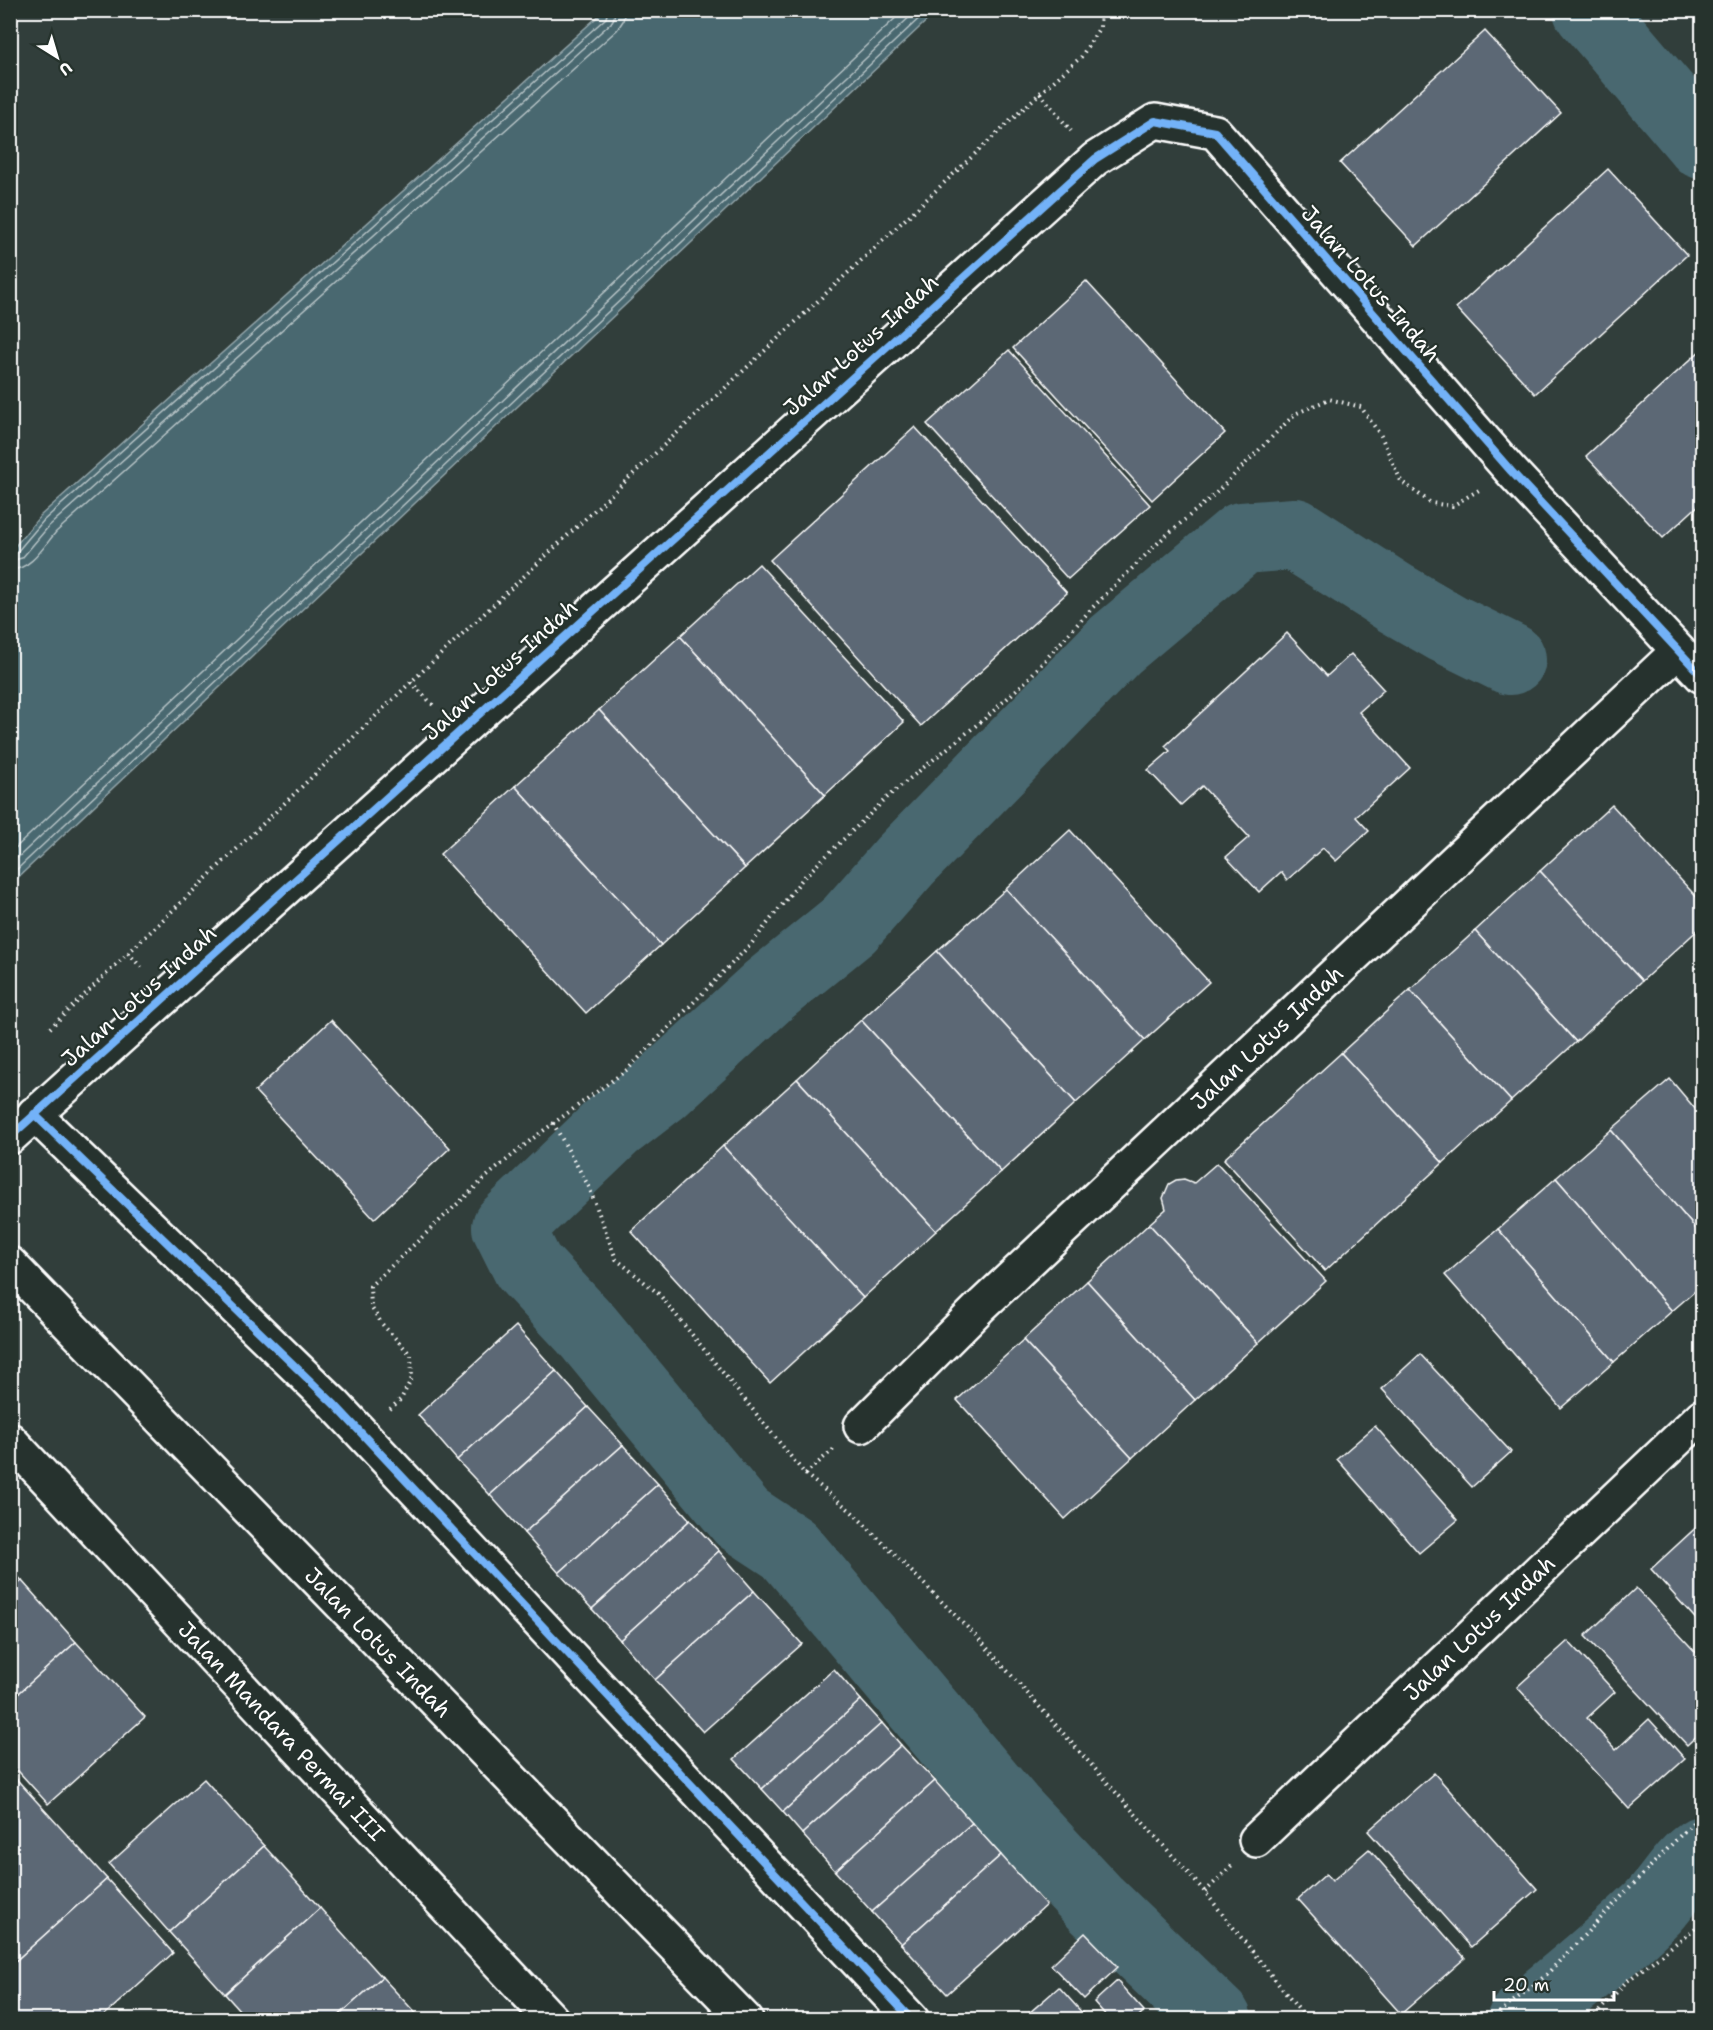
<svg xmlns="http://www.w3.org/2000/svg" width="1713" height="2030" viewBox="0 0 1713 2030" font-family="'Shantell Sans',sans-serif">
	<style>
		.water { fill: #496870; stroke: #92a4a9; stroke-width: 1.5 }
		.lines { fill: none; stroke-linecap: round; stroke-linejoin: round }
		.shore { stroke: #b6c3c6; stroke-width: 1.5 }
		.river { stroke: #496870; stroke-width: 72 }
		.building { fill: #5c6875; stroke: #fff; stroke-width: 1.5 }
		.minor-casing { stroke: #fff; stroke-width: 38 }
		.path { stroke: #fff; stroke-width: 4; stroke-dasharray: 1.5 4.5; stroke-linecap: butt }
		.minor { stroke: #26332d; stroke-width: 33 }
		.cycleway-casing { stroke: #26332d; stroke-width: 11 }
		.cycleway { stroke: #73b2f8; stroke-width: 8 }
		.labels { text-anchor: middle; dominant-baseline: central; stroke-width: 4.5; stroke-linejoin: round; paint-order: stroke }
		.street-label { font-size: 22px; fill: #fff; stroke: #26332d }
	</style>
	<rect width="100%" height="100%" fill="#313e3b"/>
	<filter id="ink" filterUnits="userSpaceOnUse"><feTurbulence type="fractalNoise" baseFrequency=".0167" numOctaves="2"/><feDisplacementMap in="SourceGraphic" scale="12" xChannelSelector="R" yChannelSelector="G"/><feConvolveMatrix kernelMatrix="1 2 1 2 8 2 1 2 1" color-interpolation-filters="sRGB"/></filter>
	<g filter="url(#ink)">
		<polygon class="water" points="604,11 937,11 11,884 11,551 40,516"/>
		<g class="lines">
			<g class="shore">
				<polyline points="10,554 17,552 44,520 606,18 608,10"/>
				<polyline points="10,561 22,558 49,526 611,23 614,18 615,10"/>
				<path d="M10,570C31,570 44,546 56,532L617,30L623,21L625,10"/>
				<polyline points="10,853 904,10"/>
				<polyline points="10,865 917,10"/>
				<polyline points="10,876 928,10"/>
			</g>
			<g class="river">
				<polyline points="1589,10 1702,143"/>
				<polyline points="1216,2020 1096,1904 1008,1810 789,1549 742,1518 586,1329 528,1267 508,1227 613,1126 661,1089 768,991 849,925 905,861 1115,645 1242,538 1295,534 1395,598 1447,628 1510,659"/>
				<path d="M1523,2020C1568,1983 1612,1947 1653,1907C1670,1889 1682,1866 1702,1852"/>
			</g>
		</g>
		<g class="building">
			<polygon points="1485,31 1561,113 1416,246 1340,163"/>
			<polygon points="1608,169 1687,255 1535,394 1456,308"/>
			<polygon points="1086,281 1225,433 1152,500 1013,348"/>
			<polygon points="1702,349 1702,502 1663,538 1586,456"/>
			<polygon points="1009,350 1150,505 1068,579 927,424"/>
			<polygon points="915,427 1067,593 921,726 770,560"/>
			<polygon points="759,564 904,722 825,795 680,636"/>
			<polygon points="1287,633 1327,676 1351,654 1384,690 1359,712 1410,768 1356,817 1369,831 1336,861 1323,848 1287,880 1281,872 1259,892 1226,857 1249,837 1202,786 1181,805 1148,770 1170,751 1165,746"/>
			<polygon points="680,636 825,795 745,868 599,710"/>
			<polygon points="599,710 745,868 661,945 515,786"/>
			<polygon points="515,786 661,945 586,1013 440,854"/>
			<polygon points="1612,805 1702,903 1702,926 1642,981 1540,871"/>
			<polygon points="1070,830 1209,982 1145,1040 1006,889"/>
			<polygon points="1540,871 1642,981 1576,1042 1475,931"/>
			<polygon points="1006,889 1145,1040 1076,1103 937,951"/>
			<polygon points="1475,931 1576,1042 1511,1101 1410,990"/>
			<polygon points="937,951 1076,1103 1001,1172 861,1020"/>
			<polygon points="1410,990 1511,1101 1443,1163 1341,1053"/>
			<polygon points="331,1020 450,1148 374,1219 255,1091"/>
			<polygon points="861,1020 1001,1172 936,1231 797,1079"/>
			<polygon points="1341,1053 1443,1163 1325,1271 1224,1159"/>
			<polygon points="797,1079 936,1231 863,1298 723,1146"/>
			<polygon points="1670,1079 1702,1117 1702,1236 1611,1130"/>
			<polygon points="1611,1130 1702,1236 1702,1285 1672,1311 1556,1178"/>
			<polygon points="723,1146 863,1298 770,1383 631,1231"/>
			<polygon points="1217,1163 1326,1281 1258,1343 1149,1224 1166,1209 1163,1198 1169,1184 1176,1180 1184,1179 1194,1183"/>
			<polygon points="1556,1178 1672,1311 1614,1362 1498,1229"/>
			<polygon points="1149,1224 1258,1343 1195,1400 1087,1281"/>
			<polygon points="1498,1229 1614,1362 1561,1408 1445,1275"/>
			<polygon points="1087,1281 1195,1400 1132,1458 1023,1340"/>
			<polygon points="516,1326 556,1371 457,1460 418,1415"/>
			<polygon points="1023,1340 1132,1458 1065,1519 957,1400"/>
			<polygon points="1420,1354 1511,1452 1472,1487 1382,1389"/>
			<polygon points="556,1371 588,1407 490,1495 457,1460"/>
			<polygon points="588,1407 623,1445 524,1533 490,1495"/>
			<polygon points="1375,1426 1458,1520 1419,1553 1337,1459"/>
			<polygon points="623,1445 658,1484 559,1573 524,1533"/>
			<polygon points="658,1484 690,1520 592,1609 559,1573"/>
			<polygon points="690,1520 719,1551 620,1640 592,1609"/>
			<polygon points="1702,1522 1702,1626 1651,1569"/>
			<polygon points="719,1551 754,1591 655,1680 620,1640"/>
			<polygon points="10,1568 22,1581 10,1591"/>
			<polygon points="22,1581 76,1642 10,1701 10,1591"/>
			<polygon points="1636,1588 1702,1659 1702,1731 1687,1745 1585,1636"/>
			<polygon points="754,1591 802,1644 703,1732 655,1680"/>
			<polygon points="1568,1641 1615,1692 1587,1718 1616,1750 1649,1719 1685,1759 1629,1809 1517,1687"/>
			<polygon points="76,1642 145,1717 48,1804 10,1762 10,1701"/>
			<polygon points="834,1669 861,1700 762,1789 734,1759"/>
			<polygon points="861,1700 882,1723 783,1812 762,1789"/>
			<polygon points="882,1723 901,1745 802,1834 783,1812"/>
			<polygon points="901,1745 935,1781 835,1871 802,1834"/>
			<polygon points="10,1772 107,1879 10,1966"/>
			<polygon points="1434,1773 1537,1889 1471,1947 1368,1831"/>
			<polygon points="204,1779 264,1846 169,1932 109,1864"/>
			<polygon points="935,1781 972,1823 872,1912 835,1871"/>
			<polygon points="972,1823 1001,1855 901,1944 872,1912"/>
			<polygon points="264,1846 320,1908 225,1994 169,1932"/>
			<polygon points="1369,1849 1465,1958 1401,2014 1298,1899 1326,1874 1332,1881"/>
			<polygon points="1001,1855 1046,1905 947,1994 901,1944"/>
			<polygon points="107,1879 173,1953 99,2020 20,2020 10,2009 10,1966"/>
			<polygon points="320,1908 382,1977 334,2020 248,2020 225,1994"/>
			<polygon points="1085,1933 1118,1967 1084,1999 1051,1965"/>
			<polygon points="382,1977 422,2020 334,2020"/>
			<polygon points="1117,1981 1144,2011 1135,2020 1110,2020 1094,2002"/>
			<polygon points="1059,1987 1085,2016 1081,2020 1032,2020 1028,2014"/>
		</g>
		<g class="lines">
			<defs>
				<g id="minor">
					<polyline points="34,1114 335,1405 912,2020"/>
					<polyline points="10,1137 1095,159 1155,121 1215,132 1511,471 1702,676"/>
					<path id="s1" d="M10,1264L746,2020"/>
					<path id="s2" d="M861,1426L979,1308L1678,651"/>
					<path id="s3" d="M10,1440L552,2020"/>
					<path id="s4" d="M1256,1840L1702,1416"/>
				</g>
			</defs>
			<use href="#minor" class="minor-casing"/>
			<g class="path">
				<polyline points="1040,93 1071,131"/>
				<polyline points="411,682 433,705"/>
				<polyline points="128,953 142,968"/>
				<polyline points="50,1028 411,682 1040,93 1081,57 1100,27 1101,10"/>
				<polyline points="553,1123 589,1187 616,1259 659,1294 805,1474 852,1512 978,1638 1205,1892 1307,2020"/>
				<polyline points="390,1409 401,1399 412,1378 411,1355 382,1324 371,1307 370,1286 485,1178 532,1139 628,1069 752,943 804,877 893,792 989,715 1026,681 1093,607 1162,539 1215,494 1295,414 1329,399 1361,407 1381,436 1401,481 1431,503 1452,506 1479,490"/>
				<polyline points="805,1474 834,1449"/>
				<polyline points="1205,1892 1232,1865"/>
				<polyline points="1490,2020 1545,1976 1702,1813"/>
				<polyline points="1591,2020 1626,1982 1702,1923"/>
			</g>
			<use href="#minor" class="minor"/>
			<defs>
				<g id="cycleway">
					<polyline points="34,1114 335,1405 912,2020"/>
					<polyline points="10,1137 1095,159 1155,121 1215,132 1511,471 1702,676"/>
				</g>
			</defs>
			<use href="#cycleway" class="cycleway-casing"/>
			<use href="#cycleway" class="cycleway"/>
		</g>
	</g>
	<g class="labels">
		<g class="street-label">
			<text transform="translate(1371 284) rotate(49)">Jalan Lotus Indah</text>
			<text transform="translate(861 345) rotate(-42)">Jalan Lotus Indah</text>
			<text transform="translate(500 670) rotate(-42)">Jalan Lotus Indah</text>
			<text transform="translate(139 996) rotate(-42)">Jalan Lotus Indah</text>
			<text stroke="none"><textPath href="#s2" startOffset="562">Jalan Lotus Indah</textPath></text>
			<text stroke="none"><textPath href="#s4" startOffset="308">Jalan Lotus Indah</textPath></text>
			<text stroke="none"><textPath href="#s1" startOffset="528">Jalan Lotus Indah</textPath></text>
			<text stroke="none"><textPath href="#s3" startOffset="398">Jalan Mandara Permai III</textPath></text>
		</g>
	</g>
	<rect width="1713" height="2030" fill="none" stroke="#26332d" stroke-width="36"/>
	<rect x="18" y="18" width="1677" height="1994" fill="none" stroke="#fff" stroke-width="2" filter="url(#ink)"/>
	<g transform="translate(57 57) rotate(143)" stroke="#26332d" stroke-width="4.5" paint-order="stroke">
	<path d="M0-4.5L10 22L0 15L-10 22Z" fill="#ffffff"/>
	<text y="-9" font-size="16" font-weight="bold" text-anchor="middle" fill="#ffffff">U</text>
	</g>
	<path d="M1494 1991v9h120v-9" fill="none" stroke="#ffffff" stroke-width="3"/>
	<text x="1503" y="1991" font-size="18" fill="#ffffff" stroke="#26332d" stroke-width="4.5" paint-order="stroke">20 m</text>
</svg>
